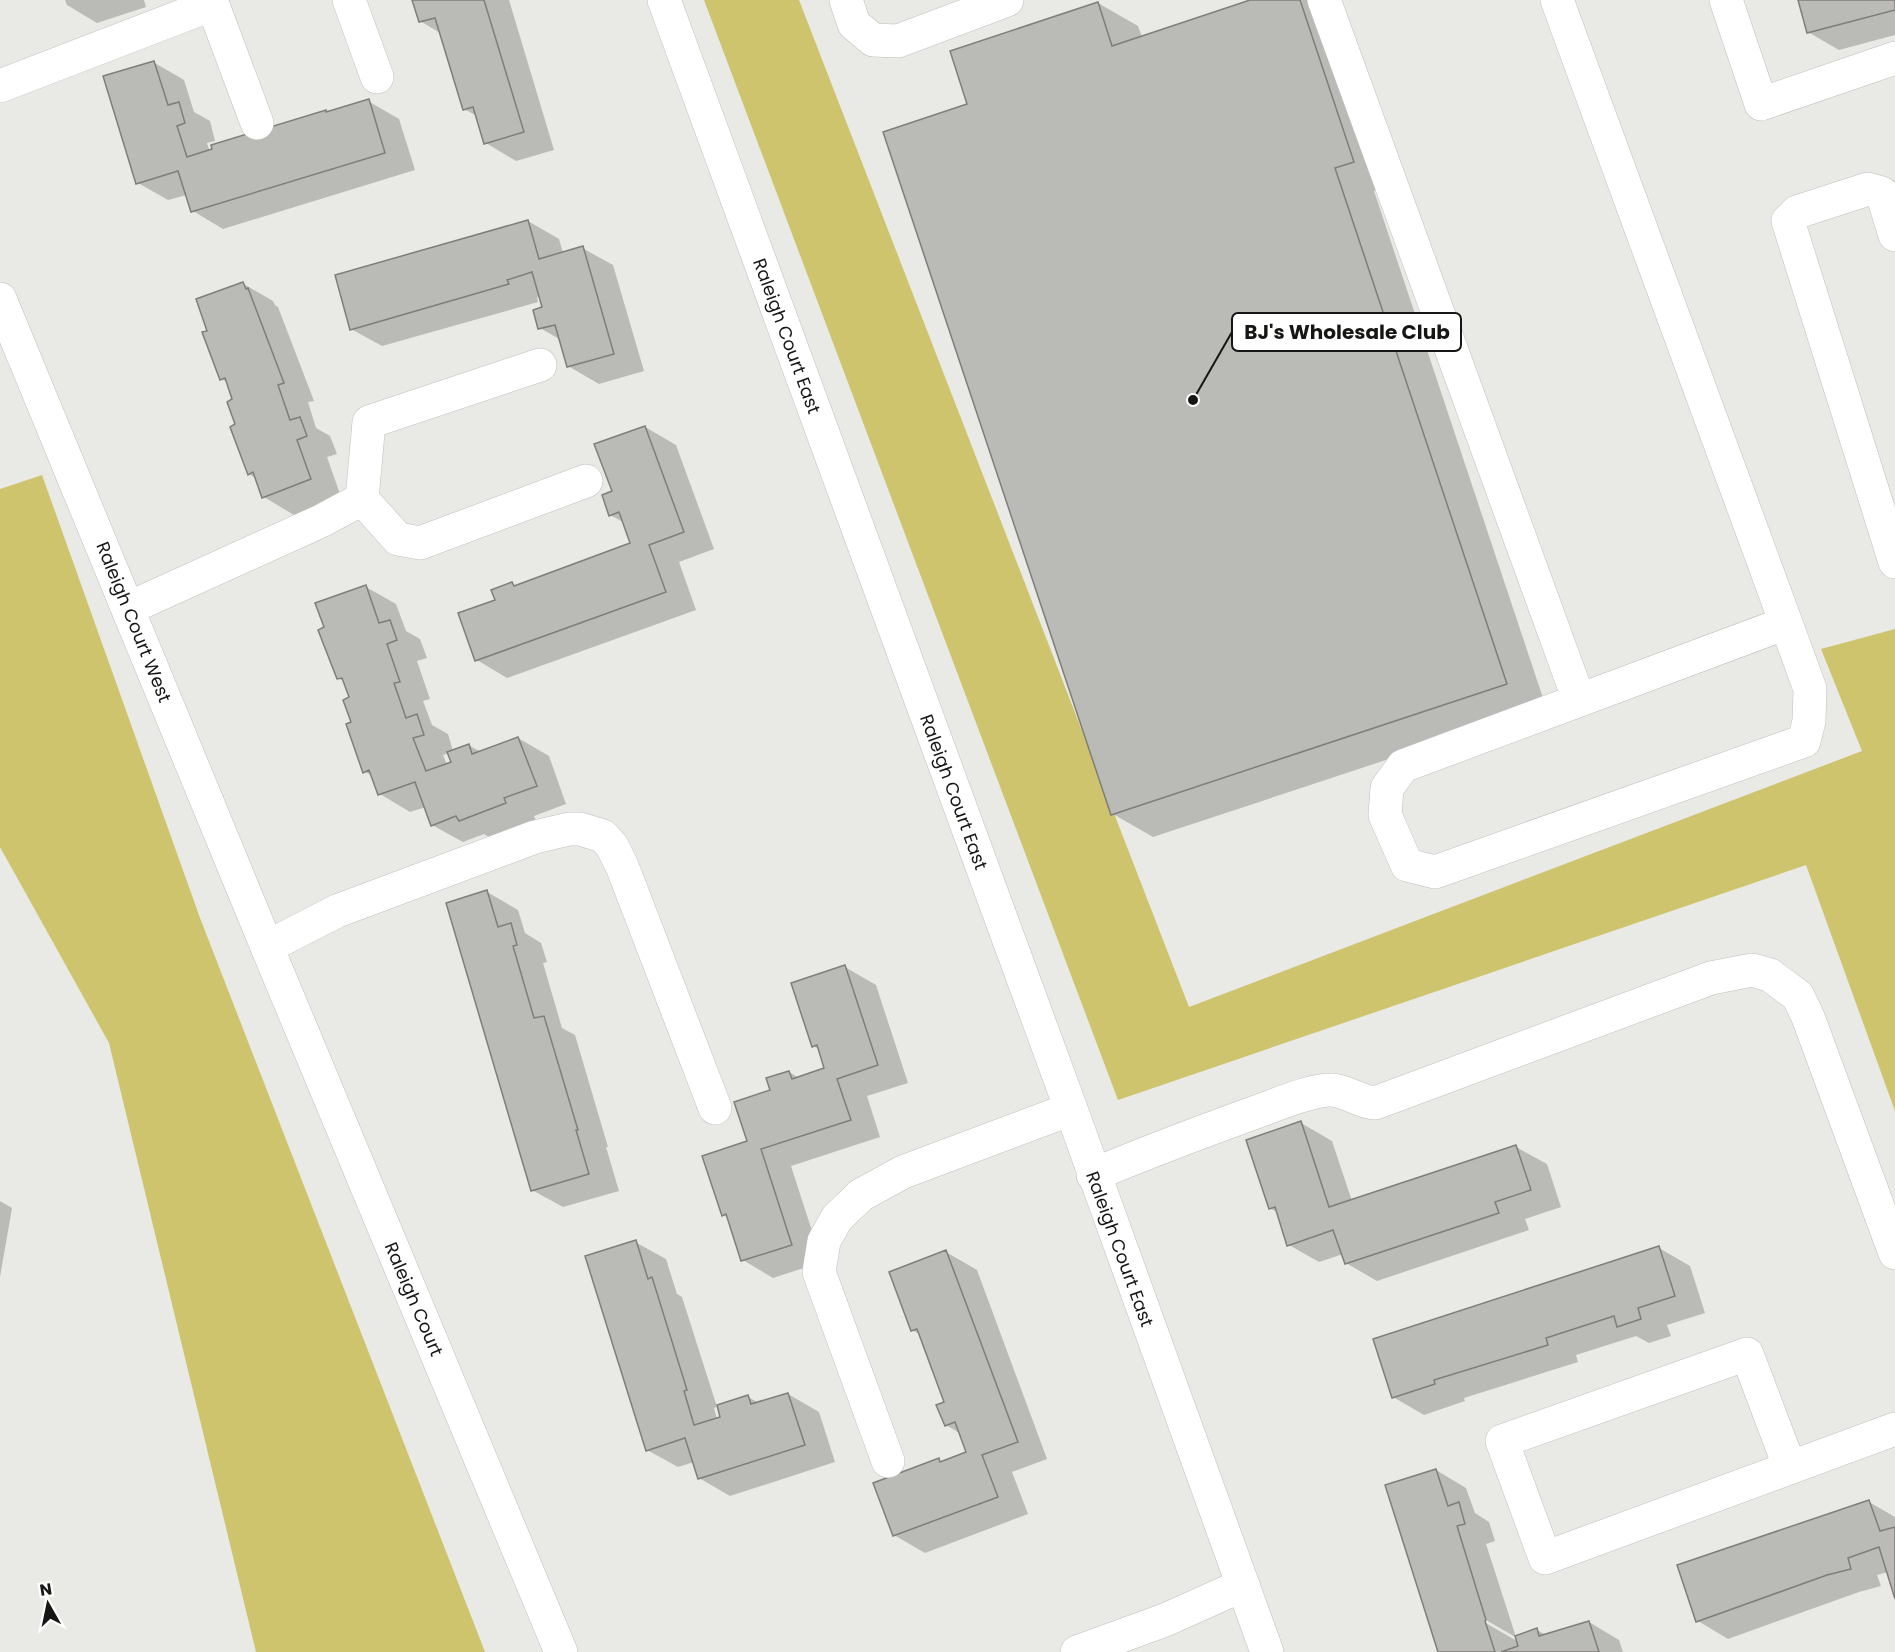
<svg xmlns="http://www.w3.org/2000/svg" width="1895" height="1652" viewBox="0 0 1895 1652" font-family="Poppins,sans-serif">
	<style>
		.green { fill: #cdc46d }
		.shadow { fill: #0003; fill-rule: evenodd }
		.building { fill: #babab6; stroke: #7f7e7b; stroke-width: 1.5 }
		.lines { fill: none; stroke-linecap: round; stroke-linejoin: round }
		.minor-casing { stroke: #bfbfbb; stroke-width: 34 }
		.minor { stroke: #fff; stroke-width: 33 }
		.labels { text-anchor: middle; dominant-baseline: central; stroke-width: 4.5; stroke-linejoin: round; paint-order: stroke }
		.street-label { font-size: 18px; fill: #161614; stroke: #fff }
		.leader { fill: none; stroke: #161614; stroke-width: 2 }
		.callout-dot { fill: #161614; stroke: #fff; stroke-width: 2 }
		.callout { fill: #fff; stroke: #161614; stroke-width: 2 }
		.callout-label { font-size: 20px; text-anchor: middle; font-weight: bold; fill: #161614 }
	</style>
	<rect width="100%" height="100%" fill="#e9e9e5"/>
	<g class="green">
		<polygon points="704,0 799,0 1189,1007 1862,751 1821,649 1895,629 1895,1111 1806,865 1118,1100"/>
		<polygon points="42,475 200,918 485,1652 256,1652 109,1043 0,847 0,489"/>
	</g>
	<g class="shadow">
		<polygon points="65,0 144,0 146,7 97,23 67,5"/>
		<polygon points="415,0 509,0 554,150 516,161 486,143 477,116 464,109 442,34 420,21"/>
		<polygon points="1254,0 1317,0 1393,185 1374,191 1546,707 1153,837 1113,814 969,105 1098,3 1138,26 1142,37"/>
		<polygon points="1800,0 1895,0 1895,35 1839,50 1808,32"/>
		<polygon points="153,62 184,80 194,112 210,121 215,141 207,143 210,152 325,112 328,113 368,101 399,119 415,170 223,229 193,211 187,195 168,200 138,183"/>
		<polygon points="528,221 559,239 563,253 582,248 613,265 644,371 599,384 568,366 561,340 540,328 544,308 540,296 537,297 538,302 382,346 351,329"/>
		<polygon points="242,283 273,301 275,305 278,307 314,401 308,402 316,428 330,436 337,454 327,457 341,497 294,515 264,497 257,479 249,474 236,425 234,399 228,383 222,379 209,332"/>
		<polygon points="645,427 676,445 714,549 679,562 696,610 507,678 477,660 497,600 512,584 517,586 632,543 625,523 610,515 614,492"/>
		<path d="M366,587L396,604L406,631L420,639L427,658L417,661L430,699L423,701L432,725L448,734L453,751L468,745L481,752L518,738L549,756L566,804L534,816L536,821L490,838L484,834L463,842L432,825L426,807L410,812L380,794L372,776L364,771L352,723L351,698L345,682L338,678ZM449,753L453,763L447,765L443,755Z"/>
		<polygon points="487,892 518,910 525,933 541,943 547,962 543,963 562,1028 575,1035 608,1147 606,1147 619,1191 563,1207 532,1190"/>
		<polygon points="845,967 876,985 908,1083 867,1096 880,1137 791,1166 822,1262 773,1278 743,1260 729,1218 723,1215 749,1142 772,1091 789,1072 799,1078 826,1069 820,1050 813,1046"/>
		<polygon points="1301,1123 1332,1141 1352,1201 1516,1147 1547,1164 1561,1207 1525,1219 1529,1230 1377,1281 1346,1263 1343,1254 1319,1262 1289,1245 1278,1213 1270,1208"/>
		<polygon points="0,1201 12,1208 0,1277"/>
		<path d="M635,1242L666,1259L677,1294L682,1297L717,1407L748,1397L759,1403L788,1394L819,1412L835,1462L730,1496L699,1478L694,1462L678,1467L647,1450ZM719,1406L722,1418L717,1419L714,1408Z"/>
		<polygon points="1659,1248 1690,1266 1705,1313 1667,1325 1671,1336 1649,1343 1636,1336 1576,1355 1578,1362 1464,1398 1465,1401 1424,1415 1393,1397"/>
		<polygon points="946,1252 977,1270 1047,1459 1012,1472 1028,1514 925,1553 894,1535 938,1460 943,1462 968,1453 961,1434 946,1425 946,1403 921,1335 912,1330"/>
		<path d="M1436,1470L1466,1488L1475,1513L1489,1522L1495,1541L1486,1544L1516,1637L1537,1630L1546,1635L1589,1622L1619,1640L1623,1652H1440ZM1479,1616L1517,1638V1641L1477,1618Z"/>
		<polygon points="1869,1502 1895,1517 1895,1592 1888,1572 1877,1575 1881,1586 1859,1592 1728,1639 1698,1621"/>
	</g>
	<g class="building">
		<polygon points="412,0 484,0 524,132 484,144 473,107 463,110 435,18 419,22"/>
		<polygon points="1250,0 1300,0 1354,162 1335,168 1507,684 1111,815 883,132 967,104 950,51 1098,2 1112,46"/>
		<polygon points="1798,0 1895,0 1895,10 1807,33"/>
		<polygon points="154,61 168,105 179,102 185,123 177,126 187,157 212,149 211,145 326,110 326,112 369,99 385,153 191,212 178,171 136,184 103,76"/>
		<polygon points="528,220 539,259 583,246 614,354 567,367 555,325 538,329 533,310 542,307 532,272 507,280 509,284 350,330 335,275"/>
		<polygon points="243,282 246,289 248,288 284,383 278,385 290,420 300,417 307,436 297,440 311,479 262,498 253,472 248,475 230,427 235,424 227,402 232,399 225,378 220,380 202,332 207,331 196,299"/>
		<polygon points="645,426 684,532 649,545 666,592 475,661 458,613 495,600 491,590 512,582 514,586 630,543 619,512 609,516 602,495 612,491 594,444"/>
		<polygon points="366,585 379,623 390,620 397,640 387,644 400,682 394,683 406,718 417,714 424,735 413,738 426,771 451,762 447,752 469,744 472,754 518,737 537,786 504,798 506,803 459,821 456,816 431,826 415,782 378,795 369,770 363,773 346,724 351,722 343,700 349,697 342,678 337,679 318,630 324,627 315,603"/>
		<polygon points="487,890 498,927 511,923 517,945 513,946 534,1018 544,1016 578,1130 576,1130 589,1174 531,1191 446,903"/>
		<polygon points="845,965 878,1065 837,1079 851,1120 761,1149 792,1245 741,1261 726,1214 722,1216 702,1156 747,1141 734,1102 770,1090 766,1078 789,1071 792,1079 824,1068 817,1045 812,1047 791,983"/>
		<polygon points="1301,1121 1329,1207 1516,1145 1531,1190 1495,1202 1499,1213 1345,1264 1333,1230 1287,1246 1275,1207 1269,1209 1246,1140"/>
		<polygon points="636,1240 648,1279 652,1277 687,1390 684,1391 694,1425 720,1417 717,1405 748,1395 751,1404 788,1393 805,1445 698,1479 685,1438 646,1451 585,1256"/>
		<polygon points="1659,1246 1675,1296 1638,1308 1641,1319 1617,1327 1614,1316 1546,1338 1548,1345 1434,1380 1435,1384 1392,1398 1373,1339"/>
		<polygon points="946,1250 1018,1442 982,1455 998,1497 893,1536 873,1483 939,1458 940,1462 966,1452 955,1422 945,1426 936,1405 944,1402 917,1329 911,1331 889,1272"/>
		<polygon points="1436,1469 1448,1506 1459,1502 1465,1524 1457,1526 1486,1620 1485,1621 1495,1652 1438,1652 1385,1485"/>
		<polygon points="1869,1500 1880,1531 1895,1527 1895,1599 1879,1547 1848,1558 1851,1569 1827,1575 1696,1622 1677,1565"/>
		<polygon points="1589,1621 1599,1652 1501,1652 1518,1646 1515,1636 1537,1628 1539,1636"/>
	</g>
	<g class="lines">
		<defs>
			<g id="minor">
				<polyline points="211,0 257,123"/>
				<polyline points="349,0 377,77"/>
				<polyline points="664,0 1071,1109 1267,1652"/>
				<polyline points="846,0 854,24 873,40 898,41 1007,0"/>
				<polyline points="1324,0 1579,700"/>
				<polyline points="1557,0 1786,623 1810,689 1809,721 1804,741 1435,872 1407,865 1385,815 1387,788 1403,766 1786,623"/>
				<polyline points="1726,0 1761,104 1895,58"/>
				<polyline points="0,86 213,4"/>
				<polyline points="1895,235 1882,193 1868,189 1797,212 1788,221 1895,562"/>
				<polyline points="0,299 267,947 561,1652"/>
				<polyline points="362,499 398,539 420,543 586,481"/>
				<polyline points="129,608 321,521 362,499 369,422 540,365"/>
				<polyline points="267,947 337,911 535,837 569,829 580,829 603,836 612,846 622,866 715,1108"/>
				<path d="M1093,1175C1147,1152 1201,1132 1256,1112C1276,1105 1312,1089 1332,1090C1347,1091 1360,1102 1375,1103L1711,978L1752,970L1770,975L1798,996L1808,1017L1895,1253"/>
				<polyline points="888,1461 819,1272 824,1241 837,1218 861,1195 903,1172 1071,1109"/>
				<polyline points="1790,1468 1747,1354 1502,1441 1545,1558 1895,1429"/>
				<polyline points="1077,1652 1165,1620 1243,1585"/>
			</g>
		</defs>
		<use href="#minor" class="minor-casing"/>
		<use href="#minor" class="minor"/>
	</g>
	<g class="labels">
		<g class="street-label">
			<text transform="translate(787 336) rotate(70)">Raleigh Court East</text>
			<text transform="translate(134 622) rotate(68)">Raleigh Court West</text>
			<text transform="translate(954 792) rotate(70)">Raleigh Court East</text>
			<text transform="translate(1120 1249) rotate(70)">Raleigh Court East</text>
			<text transform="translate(414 1299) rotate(67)">Raleigh Court</text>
		</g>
	</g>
	<path class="leader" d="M1193 400L1232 332"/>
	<circle class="callout-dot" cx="1193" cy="400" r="6"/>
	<rect class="callout" x="1232" y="313" width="229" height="38" rx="6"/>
	<g class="callout-label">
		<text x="1347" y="339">BJ's Wholesale Club</text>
	</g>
	<g transform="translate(48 1604) rotate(351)" stroke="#ffffff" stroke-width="4.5" paint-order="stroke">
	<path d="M0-4.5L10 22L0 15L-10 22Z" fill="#161614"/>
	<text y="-9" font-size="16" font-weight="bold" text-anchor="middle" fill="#161614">N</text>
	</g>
</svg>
